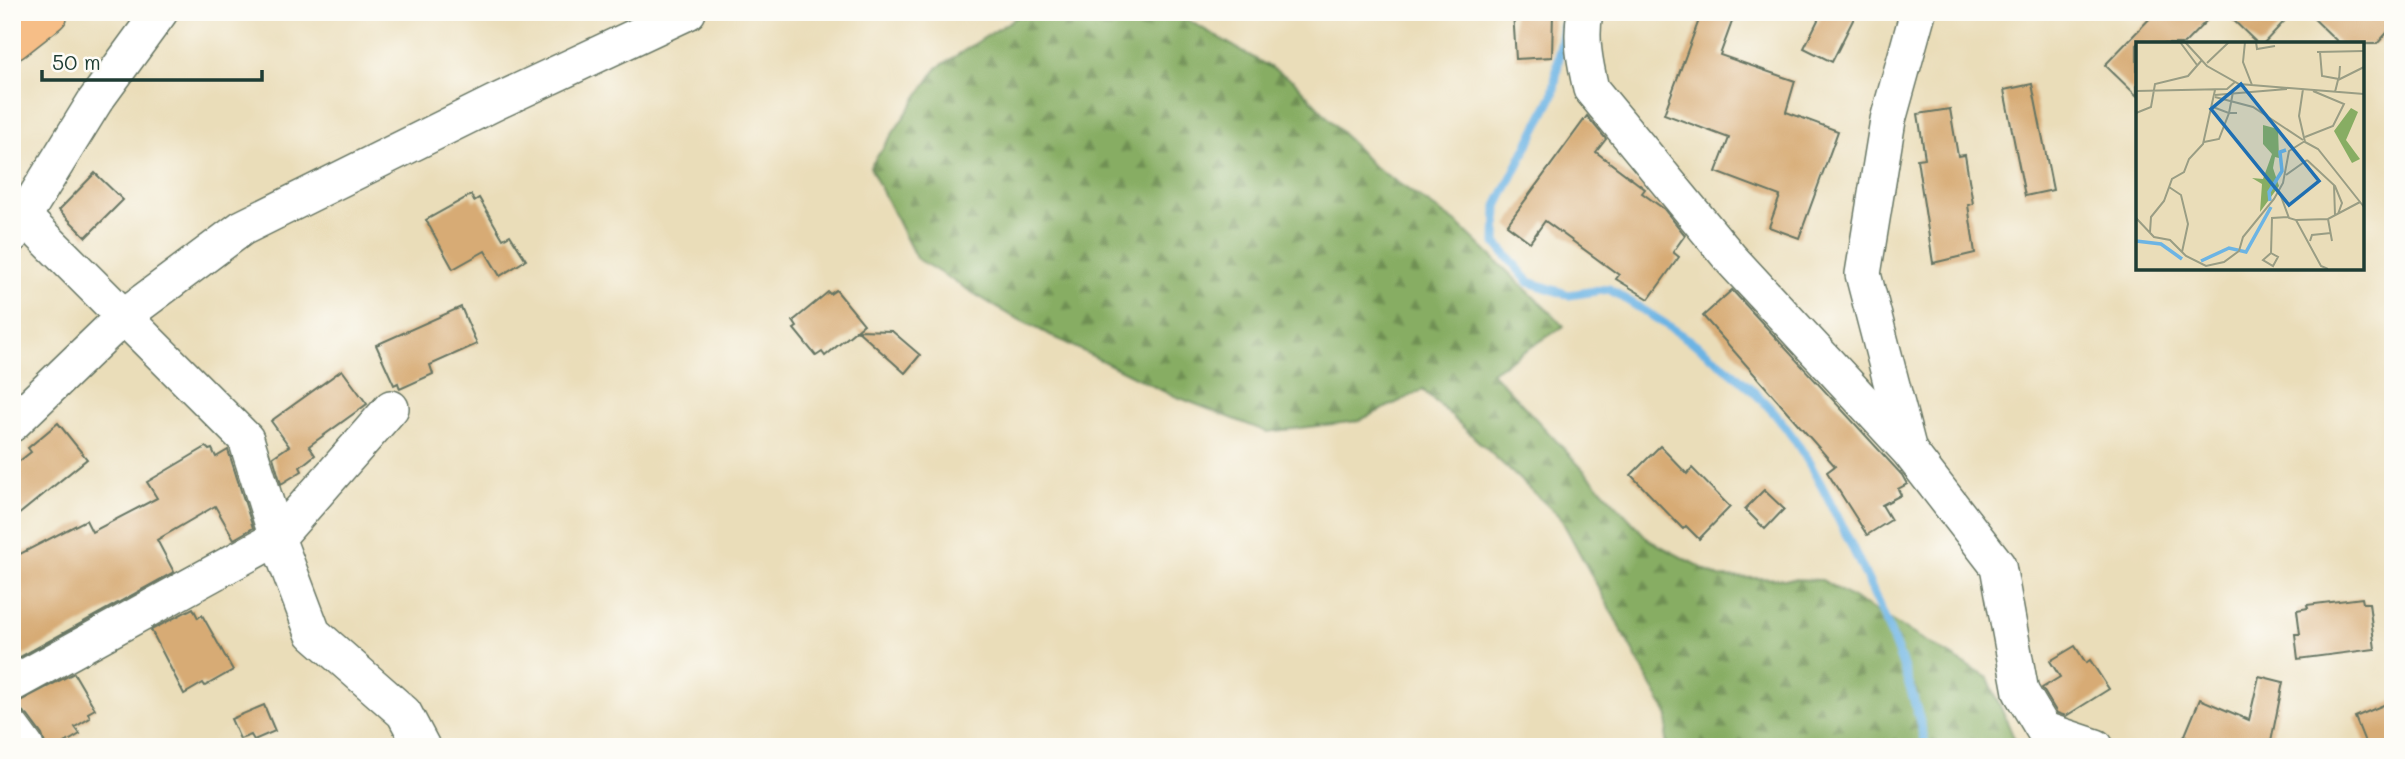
<svg xmlns="http://www.w3.org/2000/svg" width="2405" height="759" viewBox="0 0 2405 759" font-family="Mali,sans-serif">
	<style>
		.forest { fill: url(#forest-firs); stroke: #53754c; stroke-width: 2 }
		.lines { fill: none; stroke-linecap: round; stroke-linejoin: round }
		.stream { stroke: #6cb4e4; stroke-width: 9 }
		.building { fill: #d7ab75 }
		.minor-casing { stroke: #667563; stroke-width: 38 }
		.highway-casing { stroke: #667563; stroke-width: 41 }
		.minor { stroke: #fff; stroke-width: 35 }
		.highway { stroke: #f6be87; stroke-width: 38 }
		.inset-river { fill: none; stroke: #6cb4e4; stroke-width: 3.5 }
		.inset-road { fill: none; stroke: #999d84; stroke-width: 2 }
		.view { fill: #1f6fb2; fill-opacity: 0.15; stroke: #1f6fb2; stroke-width: 3.5 }
		.inset-edge { fill: none; stroke: #1f3d34; stroke-width: 3.5 }
	</style>
	<defs>
		<pattern id="forest-firs" width="22" height="20" patternUnits="userSpaceOnUse" patternTransform="scale(1.75)"><rect width="22" height="20" fill="#87ad63"/><path d="M5 1l3.5 6h-7zM16 11l3.5 6h-7z" fill="#6e8e52"/></pattern>
	</defs>
	<rect width="100%" height="100%" fill="#fdfcf7"/>
	<filter id="ink" filterUnits="userSpaceOnUse"><feTurbulence type="fractalNoise" baseFrequency=".0143" numOctaves="2"/><feDisplacementMap in="SourceGraphic" scale="14" xChannelSelector="R" yChannelSelector="G"/><feConvolveMatrix kernelMatrix="1 2 1 2 8 2 1 2 1" color-interpolation-filters="sRGB"/></filter>
	<filter id="wash" filterUnits="userSpaceOnUse"><feTurbulence type="fractalNoise" baseFrequency=".00686" numOctaves="4" result="noise"/><feDisplacementMap in="SourceGraphic" scale="28" xChannelSelector="R" yChannelSelector="G"/><feGaussianBlur stdDeviation="1.57" result="paint"/><feColorMatrix in="noise" values="0 0 0 0 0 0 0 0 0 0 0 0 0 0 0 0 0 1.4 0 .05"/><feComposite in="paint" operator="in"/></filter>
	<g filter="url(#wash)">
		<rect width="100%" height="100%" fill="#eaddb9"/>
		<polygon class="forest" points="1031,12 1174,12 1294,81 1372,165 1458,224 1564,326 1492,372 1649,540 1719,577 1822,580 1988,678 2018,747 1665,747 1668,716 1560,517 1423,390 1358,421 1267,432 1167,393 1006,313 916,258 870,167 937,68 1020,15"/>
		<g class="lines">
			<path class="stream" d="M1566,12L1553,95L1497,206L1496,243L1529,282L1569,295L1609,289C1664,323 1719,355 1764,402C1801,440 1819,481 1843,528C1878,600 1909,667 1926,747"/>
		</g>
		<g id="blocks">
			<g class="building">
				<polygon points="1513,12 1553,12 1552,57 1516,59"/>
				<polygon points="1702,12 1714,12 1733,19 1720,55 1795,81 1786,112 1838,131 1799,238 1769,227 1780,196 1716,172 1729,138 1664,114"/>
				<polygon points="1822,12 1857,12 1832,62 1804,48"/>
				<polygon points="2156,12 2215,12 2184,44 2137,44 2137,96 2105,65"/>
				<polygon points="2225,12 2293,12 2263,44 2258,44"/>
				<polygon points="2307,12 2393,12 2393,26 2377,44 2340,44"/>
				<polygon points="2032,84 2053,190 2025,196 2004,90"/>
				<polygon points="1950,109 1958,156 1965,155 1973,204 1968,205 1975,253 1933,263 1917,159 1925,158 1918,114"/>
				<polygon points="1587,116 1606,139 1596,152 1645,189 1642,193 1664,209 1685,235 1673,252 1679,257 1649,299 1616,279 1619,275 1545,221 1530,242 1507,225"/>
				<polygon points="95,173 123,200 86,237 59,210"/>
				<polygon points="471,195 474,201 479,198 503,239 510,235 526,260 500,276 485,251 453,269 426,220"/>
				<polygon points="836,290 864,324 825,356 822,352 816,356 794,329 797,327 793,321 828,292 830,294"/>
				<polygon points="1732,290 1902,475 1907,484 1898,489 1901,495 1882,505 1891,520 1867,535 1827,472 1835,466 1703,316"/>
				<polygon points="461,307 477,344 430,365 433,374 400,389 398,383 394,385 376,345"/>
				<polygon points="857,330 892,331 920,355 905,373"/>
				<polygon points="342,370 367,404 309,446 315,455 300,467 302,471 281,484 273,457 289,446 271,421"/>
				<polygon points="58,423 87,459 12,520 12,467 31,452 28,448"/>
				<polygon points="1660,446 1687,474 1692,468 1730,507 1699,539 1686,526 1683,529 1631,475"/>
				<polygon points="206,447 209,450 212,449 216,457 228,450 253,528 234,539 215,506 157,540 174,572 13,661 12,558 86,520 92,532 157,498 147,482"/>
				<polygon points="1764,490 1784,509 1765,529 1745,509"/>
				<polygon points="2362,598 2363,603 2369,603 2375,649 2298,659 2295,634 2300,634 2297,610 2308,608 2307,605"/>
				<polygon points="193,608 198,618 202,615 233,670 205,686 203,683 184,694 151,630"/>
				<polygon points="2075,646 2086,663 2090,660 2109,689 2066,716 2057,713 2042,688 2060,677 2050,661"/>
				<polygon points="74,673 95,709 88,713 90,718 75,727 80,734 58,747 46,747 42,735 28,716 14,704"/>
				<polygon points="2259,676 2283,682 2270,747 2180,747 2200,699 2249,720"/>
				<polygon points="2393,701 2393,747 2367,747 2355,717"/>
				<polygon points="264,705 275,731 254,740 251,735 240,739 231,719"/>
			</g>
		</g>
	</g>
	<g filter="url(#ink)">
		<use href="#blocks" fill-opacity="0" stroke="#667563" stroke-width="2"/>
		<g class="lines">
			<defs>
				<g id="minor">
					<path d="M1585,12C1580,39 1585,63 1591,89L1731,259L1909,451L1998,566L2021,692L2054,747"/>
					<polyline points="24,217 246,439 277,538"/>
					<polyline points="12,235 95,101 160,12"/>
					<polyline points="12,424 124,316 242,228 494,103 688,12"/>
					<polyline points="1908,447 1863,274 1888,120 1918,12"/>
					<polyline points="277,538 391,408"/>
					<polyline points="12,684 277,538 313,633 404,713 422,747"/>
					<polyline points="12,728 26,747"/>
					<polyline points="2045,730 2096,747"/>
				</g>
				<polyline id="highway" points="12,41 49,12"/>
			</defs>
			<use href="#minor" class="minor-casing"/>
			<use href="#highway" class="highway-casing"/>
			<use href="#minor" class="minor"/>
			<use href="#highway" class="highway"/>
		</g>
	</g>
	<g transform="translate(2136 42)">
		<rect width="228" height="228" fill="#eaddb9"/>
		<path d="M215,66L222,70L210,98L224,117L216,121L198,89ZM127,83L142,87L143,116L139,115L137,126L143,144L124,170L126,142L116,136L127,137L136,112L127,102Z" fill="#87ad63"/>
		<path class="inset-river" d="M134,159L133,150L146,129L144,110L150,108M0,199L25,202L46,217M65,219L93,206L110,210L135,165"/>
		<path class="inset-road" d="M44,0L61,23M49,0L71,24L103,42L228,52M109,0L107,20L116,43M120,0L121,7L139,4M181,10L228,9M184,10L186,34L203,37L204,24M71,21L93,0M167,47L163,74L169,100L182,107L228,165M0,49L91,47L99,40M97,50L93,71H101M199,50L202,38L228,25M79,53L151,47M79,55L117,65L167,98M0,71L15,65L19,42L52,34L66,18M169,95L197,84L208,62L177,49M68,100L83,97L93,71L77,65M171,118L199,144L206,161L202,172M150,133L171,118M198,143L199,173M33,145L45,153L52,182L46,210M143,149L153,176L160,178L185,224L192,227M0,176L18,195L34,198L50,214L70,224L88,220L103,209L107,195L138,157L147,141L153,109L169,99M192,177L196,199M160,178L192,177L224,160M14,190L15,175L28,159L36,137L48,130L53,117L67,102L79,48M174,199L176,193L195,191M135,211L142,215L137,224L127,218L135,211L136,176L152,175"/>
		<path class="view" d="M105,42L183,139L153,163L75,67Z"/>
		<rect width="228" height="228" class="inset-edge"/>
	</g>
	<rect width="2405" height="759" fill="none" stroke="#fdfcf7" stroke-width="42"/>
	<path d="M42 70v10h220v-10" fill="none" stroke="#1f3d34" stroke-width="3.5"/>
	<text x="52" y="70" font-size="21" fill="#1f3d34" stroke="#fdfcf7" stroke-width="5" paint-order="stroke">50 m</text>
</svg>
